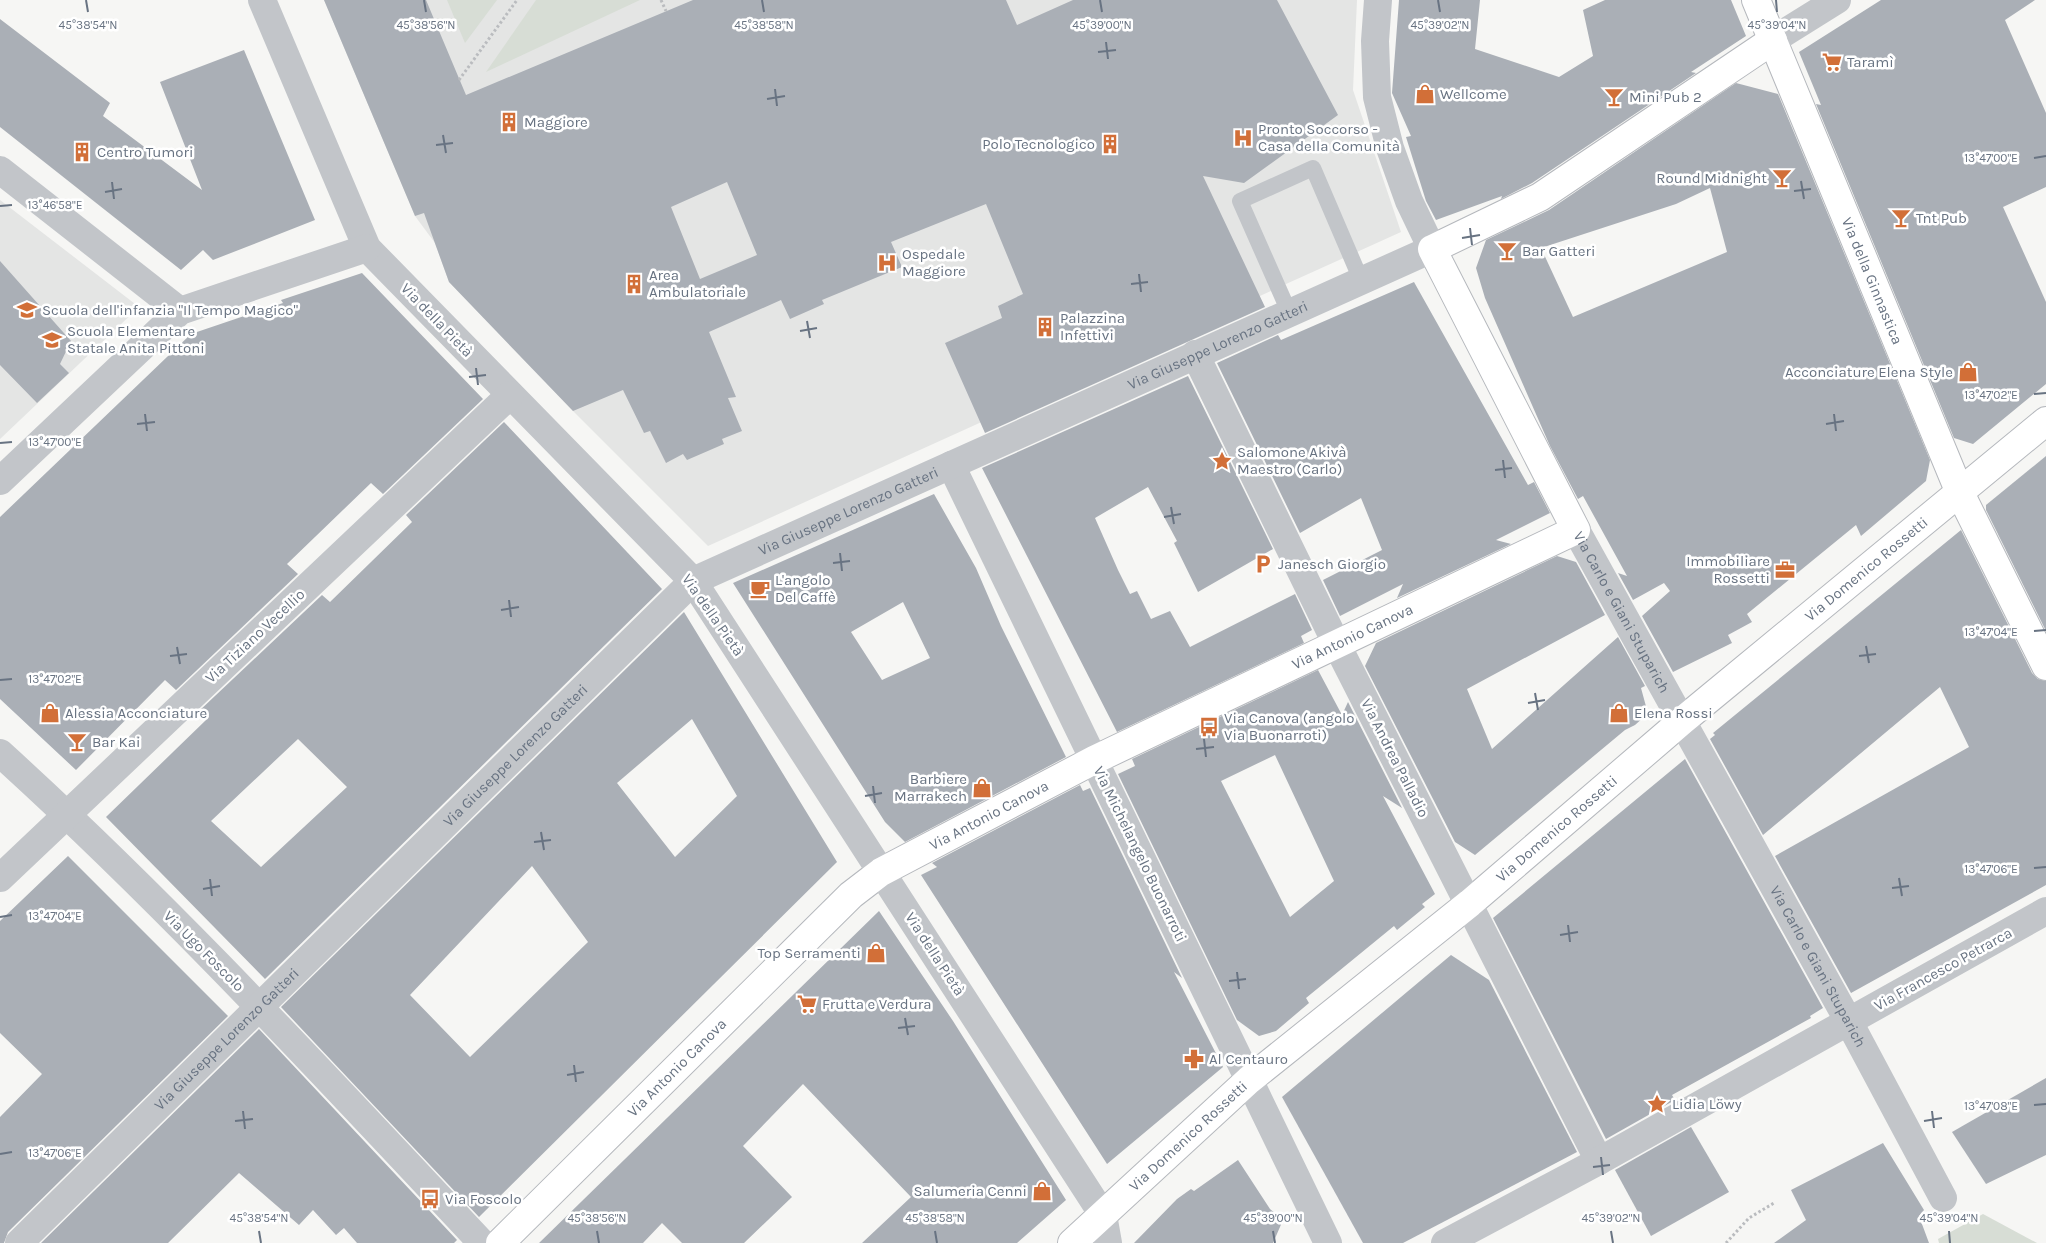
<svg xmlns="http://www.w3.org/2000/svg" width="2046" height="1243" viewBox="0 0 2046 1243" font-family="Karla,sans-serif">
	<style>
		.built { fill: #e4e5e4 }
		.green { fill: #d7ddd5 }
		.building { fill: #aaafb6; fill-rule: evenodd }
		.lines { fill: none; stroke-linecap: round; stroke-linejoin: round }
		.secondary-casing { stroke: #b5b8bd; stroke-width: 30 }
		.path { stroke: #babcbf; stroke-width: 3; stroke-dasharray: 2.5 2.5; stroke-linecap: butt }
		.lane { stroke: #c2c5c9; stroke-width: 16 }
		.street { stroke: #c2c5c9; stroke-width: 28 }
		.secondary { stroke: #fff; stroke-width: 28 }
		.ticks { fill: none; stroke: #687382; stroke-width: 2 }
		.labels { text-anchor: middle; dominant-baseline: central; stroke-width: 5; stroke-linejoin: round; paint-order: stroke }
		.poi-label { font-size: 15px; fill: #687382; stroke: #fff; text-anchor: start }
		.street-label { font-size: 15px; fill: #687382; stroke: #fff }
		.ticks-label { font-size: 12px; text-anchor: middle; fill: #687382; stroke: #fff; stroke-width: 5; stroke-linejoin: round; paint-order: stroke }
	</style>
	<rect width="100%" height="100%" fill="#f6f6f4"/>
	<g class="built">
		<polygon points="324,0 1357,0 1353,90 1401,232 708,546 573,411 449,282 435,243 415,216"/>
		<polygon points="0,200 139,307 0,439"/>
	</g>
	<g class="green">
		<polygon points="447,0 497,0 465,43"/>
		<polygon points="536,0 640,0 486,72"/>
		<polygon points="1983,1214 2037,1243 1939,1243 1938,1239"/>
	</g>
	<g class="building">
		<path d="M324,0H426L466,95L693,0H1006L1017,25L1073,0H1277L1338,115L1244,183L1203,176L1265,307L985,433L945,343L1002,318L998,306L1023,294L986,204L891,242L902,267L822,300L824,304L790,319L781,300L709,332L736,397L728,398L742,431L722,439L724,444L687,460L683,454L666,463L650,431L644,433L623,390L573,411L449,282L424,213L415,216ZM727,182L757,255L700,279L671,207Z"/>
		<polygon points="1399,0 1480,0 1475,49 1559,77 1593,56 1583,10 1605,0 1731,0 1746,36 1691,72 1696,73 1532,183 1501,199 1502,196 1436,220 1426,201 1406,137 1411,136 1392,93"/>
		<polygon points="1881,0 2035,0 2005,20 2046,113 2046,187 2003,207 2046,302 2046,384 1973,444 1954,438 1816,104 1821,105 1799,52"/>
		<polygon points="0,19 110,103 103,116 202,190 160,82 244,50 315,220 213,260 203,250 181,270 0,127"/>
		<path d="M1736,83L1778,94L1930,460L1926,481L1861,536L1856,525L1747,614L1752,622L1728,635L1732,643L1673,672L1642,616L1670,591L1664,583L1633,600L1618,573L1627,576L1583,496L1578,499L1550,446L1485,298L1476,268L1486,240L1549,210ZM1710,188L1727,252L1573,317L1541,248L1676,204Z"/>
		<polygon points="0,261 71,341 60,364 69,373 37,403 0,365"/>
		<polygon points="362,273 483,399 383,494 371,483 287,564 298,574 176,690 165,680 76,770 0,699 0,517 191,334 283,303 281,300"/>
		<polygon points="1414,282 1528,485 1534,482 1550,513 1496,540 1511,544 1397,598 1403,584 1340,616 1323,580 1382,550 1361,498 1300,533 1217,363 1278,335 1281,340"/>
		<polygon points="1188,376 1273,549 1198,592 1174,543 1177,541 1148,487 1095,518 1118,570 1130,594 1137,591 1151,619 1170,611 1190,647 1295,594 1312,630 1301,636 1304,643 1117,732 982,468"/>
		<path d="M504,422L662,589L265,979L106,817L206,720L198,712L322,595L330,602L412,522L406,515ZM298,739L347,787L261,867L211,821Z"/>
		<polygon points="2046,456 2046,631 1986,510 1986,505"/>
		<path d="M934,494L976,568L1001,626L1066,757L905,842L885,822L733,583ZM903,602L930,658L882,680L851,632Z"/>
		<polygon points="1961,530 2032,673 2038,679 2046,681 2046,885 1851,993 1775,856 1969,747 1940,687 1763,835 1710,739 1715,735 1713,733"/>
		<polygon points="1557,556 1576,562 1605,615 1467,689 1492,749 1618,637 1645,686 1641,688 1647,710 1644,717 1635,725 1625,730 1475,855 1455,842 1365,666 1376,643"/>
		<path d="M684,612L837,862L479,1217L281,1007ZM692,719L737,796L675,857L617,783ZM532,866L588,942L470,1057L410,995Z"/>
		<path d="M1318,670L1342,715L1348,702L1402,808L1383,796L1435,894L1422,904L1425,907L1397,930L1394,926L1306,998L1309,1003L1276,1031L1259,1036L1237,1020L1118,774L1135,766L1132,759ZM1275,755L1334,881L1290,917L1221,781Z"/>
		<polygon points="1685,759 1823,1008 1810,1016 1811,1018 1672,1095 1675,1100 1606,1139 1493,918"/>
		<polygon points="1080,785 1083,791 1090,788 1182,978 1174,972 1223,1067 1107,1164 921,875 937,867 932,863"/>
		<polygon points="68,856 228,1016 8,1232 4,1243 0,1243 0,1117 42,1074 0,1033 0,921"/>
		<polygon points="879,911 953,1021 1066,1200 1017,1243 862,1243 911,1197 803,1084 743,1146 792,1197 744,1243 682,1243 662,1223 643,1243 539,1243"/>
		<polygon points="1451,955 1489,980 1577,1152 1403,1243 1363,1243 1282,1097"/>
		<polygon points="259,1029 457,1240 454,1243 357,1243 344,1228 336,1235 313,1210 299,1225 239,1173 168,1243 41,1243"/>
		<polygon points="2046,1078 2046,1155 1986,1184 1952,1132"/>
		<polygon points="1691,1127 1729,1192 1651,1236 1615,1170"/>
		<polygon points="1883,1143 1924,1210 1919,1216 1929,1243 1774,1243 1806,1220 1791,1190"/>
		<polygon points="1238,1160 1270,1209 1283,1220 1273,1243 1134,1243 1177,1199 1191,1189 1194,1191"/>
	</g>
	<g class="lines">
		<defs>
			<g id="secondary">
				<path id="s3" d="M1756,0L1960,493L2046,666"/>
				<path id="s4" d="M500,1243L851,895L881,872L1094,760L1576,530L1432,249L1540,197L1773,40"/>
				<path id="s5" d="M1072,1243L1249,1080L1470,903L1682,721L2046,421"/>
			</g>
		</defs>
		<use href="#secondary" class="secondary-casing"/>
		<g class="path">
			<polyline points="661,0 666,11"/>
			<polyline points="459,80 517,0"/>
			<polyline points="1726,1243 1749,1218 1774,1203"/>
		</g>
		<polyline class="lane" points="1289,312 1240,201 1313,168 1361,280"/>
		<g class="street">
			<polyline points="262,0 367,248 693,581 1103,1215 1108,1243"/>
			<polyline points="1773,40 1837,0"/>
			<polyline points="0,170 180,311"/>
			<polyline points="1195,354 1336,643 1599,1161"/>
			<polyline points="951,465 1328,1243"/>
			<polyline points="0,481 180,311 367,248"/>
			<path id="s1" d="M1576,530L1849,1022L1943,1198"/>
			<path d="M0,753C170,907 325,1076 482,1243"/>
			<polyline points="0,878 510,395"/>
			<path id="s2" d="M19,1243L693,581L1432,249L1409,201L1390,148L1377,97L1375,41L1378,0"/>
			<polyline points="1445,1243 1599,1161 2046,911"/>
		</g>
		<use href="#secondary" class="secondary"/>
	</g>
	<path class="ticks" d="M86,0L88,12M424,0L426,12M762,0L764,12M1100,0L1102,12M1438,0L1440,12M1776,0L1777,12M1106,42L1108,59M1098,52L1116,50M775,89L777,106M767,99L785,96M443,135L446,153M436,145L453,143M2034,158L2046,156M1801,181L1804,199M112,182L114,199M1794,191L1811,189M105,192L122,189M0,206L12,205M1470,228L1472,245M1462,238L1480,235M1139,274L1141,292M1131,284L1148,282M807,321L810,338M800,331L817,328M476,368L478,385M469,377L486,375M2034,394L2046,393M145,414L147,431M1834,414L1836,431M137,424L155,422M1826,424L1844,421M0,443L12,442M1503,460L1505,478M1495,470L1512,468M1171,507L1174,524M1164,517L1181,514M840,553L842,571M833,563L850,561M509,600L511,617M501,610L519,607M2034,631L2046,630M1866,646L1869,663M177,647L180,664M170,656L187,654M1859,656L1876,654M0,680L12,679M1535,693L1538,710M1528,703L1545,700M1204,739L1206,757M1196,749L1214,747M873,786L875,803M865,796L882,793M541,832L544,850M534,842L551,840M2034,868L2046,867M1899,878L1902,896M210,879L212,896M1892,888L1909,886M203,889L220,886M0,917L12,915M1568,925L1570,942M1560,935L1578,932M1237,972L1239,989M1229,981L1246,979M905,1018L908,1035M898,1028L915,1026M574,1065L576,1082M567,1075L584,1072M2034,1105L2046,1104M243,1111L245,1129M1932,1111L1934,1128M235,1121L253,1119M1924,1121L1942,1118M0,1154L12,1152M1601,1157L1603,1175M1593,1167L1610,1165M259,1231L261,1243M597,1231L599,1243M935,1231L937,1243M1273,1231L1275,1243M1611,1231L1613,1243M1949,1231L1950,1243"/>
	<defs>
		<symbol id="supermarket-bare" viewBox="-9 -9 18 18"><path d="M-6-5.5h2.5l.6 2H6L4.5 2H-2.5L-4.4-4H-6ZM-1.5 3.2a1.3 1.3 0 1 0 .1 0ZM3 3.2a1.3 1.3 0 1 0 .1 0Z" fill="#d26f38" stroke="#fff" stroke-width="2.5" paint-order="stroke"/></symbol>
		<symbol id="shop-bare" viewBox="-9 -9 18 18"><path d="M-5-2.5h2.3a2.7 3.5 0 0 1 5.4 0H5L5.5 6h-11ZM-1.5-2.5h3a1.5 2.3 0 0 0-3 0Z" fill="#d26f38" stroke="#fff" stroke-width="2.5" paint-order="stroke"/></symbol>
		<symbol id="bar-bare" viewBox="-9 -9 18 18"><path d="M-6-5H6L.8 .8V4.5H3.5V6h-7V4.5H-.8V.8Z" fill="#d26f38" stroke="#fff" stroke-width="2.5" paint-order="stroke"/></symbol>
		<symbol id="building-bare" viewBox="-9 -9 18 18"><path d="M-4-6H4V6H1V3H-1V6H-4ZM-2.5-4.3h1.7v1.8h-1.7ZM.8-4.3h1.7v1.8H.8ZM-2.5-1h1.7V.8h-1.7ZM.8-1h1.7V.8H.8Z" fill="#d26f38" stroke="#fff" stroke-width="2.5" paint-order="stroke"/></symbol>
		<symbol id="hospital-bare" viewBox="-9 -9 18 18"><path d="M-5-5h3v3.5h4V-5h3V5h-3V1.5h-4V5h-3Z" fill="#d26f38" stroke="#fff" stroke-width="2.5" paint-order="stroke"/></symbol>
		<symbol id="school-bare" viewBox="-9 -9 18 18"><path d="M0-5L7-2L0 1L-7-2ZM-4 1L0 2.5L4 1V4Q0 6-4 4Z" fill="#d26f38" stroke="#fff" stroke-width="2.5" paint-order="stroke"/></symbol>
		<symbol id="sight-bare" viewBox="-9 -9 18 18"><path d="M0-6L1.8-2.2L6-1.7L2.9 1.2L3.7 5.4L0 3.3L-3.7 5.4L-2.9 1.2L-6-1.7L-1.8-2.2Z" fill="#d26f38" stroke="#fff" stroke-width="2.5" paint-order="stroke"/></symbol>
		<symbol id="parking-bare" viewBox="-9 -9 18 18"><path d="M-3.5-5.5H1a3.5 3.5 0 0 1 0 7H-1V5.5H-3.5ZM-1-3.4V-.6H.8a1.4 1.4 0 0 0 0-2.8Z" fill="#d26f38" stroke="#fff" stroke-width="2.5" paint-order="stroke"/></symbol>
		<symbol id="office-bare" viewBox="-9 -9 18 18"><path d="M-6-3h4V-5.5h4V-3h4V5H-6ZM-1-4.5V-3h2v-1.5ZM-6 0V1H6V0Z" fill="#d26f38" stroke="#fff" stroke-width="2.5" paint-order="stroke"/></symbol>
		<symbol id="cafe-bare" viewBox="-9 -9 18 18"><path d="M-5.5-4.5H6V0H3Q3 3.5 0 3.5H-2.5Q-5.5 3.5-5.5 0ZM3-3.2v2h1.7v-2ZM-6 4.5H4V6H-6Z" fill="#d26f38" stroke="#fff" stroke-width="2.5" paint-order="stroke"/></symbol>
		<symbol id="bus-bare" viewBox="-9 -9 18 18"><path d="M-5-6H5V4H4V6H2V4H-2V6H-4V4H-5ZM-3.5-4V0h7V-4ZM-3.5 1.2v1.5H-2V1.2ZM2 1.2v1.5H3.5V1.2Z" fill="#d26f38" stroke="#fff" stroke-width="2.5" paint-order="stroke"/></symbol>
		<symbol id="pharmacy-bare" viewBox="-9 -9 18 18"><path d="M-2-6h4v4h4v4h-4v4h-4v-4h-4v-4h4Z" fill="#d26f38" stroke="#fff" stroke-width="2.5" paint-order="stroke"/></symbol>
	</defs>
	<g fill-rule="evenodd">
		<use href="#supermarket-bare" x="1818" y="48" width="28" height="28"/>
		<use href="#shop-bare" x="1411" y="80" width="28" height="28"/>
		<use href="#bar-bare" x="1600" y="83" width="28" height="28"/>
		<use href="#building-bare" x="495" y="108" width="28" height="28"/>
		<use href="#hospital-bare" x="1229" y="124" width="28" height="28"/>
		<use href="#building-bare" x="1096" y="130" width="28" height="28"/>
		<use href="#building-bare" x="68" y="138" width="28" height="28"/>
		<use href="#bar-bare" x="1768" y="164" width="28" height="28"/>
		<use href="#bar-bare" x="1887" y="204" width="28" height="28"/>
		<use href="#bar-bare" x="1493" y="237" width="28" height="28"/>
		<use href="#hospital-bare" x="873" y="249" width="28" height="28"/>
		<use href="#building-bare" x="620" y="270" width="28" height="28"/>
		<use href="#school-bare" x="13" y="296" width="28" height="28"/>
		<use href="#building-bare" x="1031" y="313" width="28" height="28"/>
		<use href="#school-bare" x="38" y="326" width="28" height="28"/>
		<use href="#shop-bare" x="1954" y="358" width="28" height="28"/>
		<use href="#sight-bare" x="1208" y="447" width="28" height="28"/>
		<use href="#parking-bare" x="1249" y="550" width="28" height="28"/>
		<use href="#office-bare" x="1771" y="556" width="28" height="28"/>
		<use href="#cafe-bare" x="746" y="575" width="28" height="28"/>
		<use href="#shop-bare" x="36" y="699" width="28" height="28"/>
		<use href="#shop-bare" x="1605" y="699" width="28" height="28"/>
		<use href="#bus-bare" x="1195" y="713" width="28" height="28"/>
		<use href="#bar-bare" x="63" y="728" width="28" height="28"/>
		<use href="#shop-bare" x="968" y="774" width="28" height="28"/>
		<use href="#shop-bare" x="862" y="939" width="28" height="28"/>
		<use href="#supermarket-bare" x="793" y="990" width="28" height="28"/>
		<use href="#pharmacy-bare" x="1180" y="1045" width="28" height="28"/>
		<use href="#sight-bare" x="1643" y="1090" width="28" height="28"/>
		<use href="#shop-bare" x="1028" y="1177" width="28" height="28"/>
		<use href="#bus-bare" x="416" y="1185" width="28" height="28"/>
	</g>
	<g class="labels">
		<g class="poi-label">
			<text x="1847" y="62">Taramì</text>
			<text x="1440" y="94">Wellcome</text>
			<text x="1629" y="97">Mini Pub 2</text>
			<text x="524" y="122">Maggiore</text>
			<text x="1258" y="129">Pronto Soccorso -<tspan x="1258" dy="17">Casa della Comunità</tspan></text>
			<text x="1095" y="144" text-anchor="end">Polo Tecnologico</text>
			<text x="97" y="152">Centro Tumori</text>
			<text x="1767" y="178" text-anchor="end">Round Midnight</text>
			<text x="1916" y="218">Tnt Pub</text>
			<text x="1522" y="251">Bar Gatteri</text>
			<text x="902" y="254">Ospedale<tspan x="902" dy="17">Maggiore</tspan></text>
			<text x="649" y="275">Area<tspan x="649" dy="17">Ambulatoriale</tspan></text>
			<text x="42" y="310">Scuola dell'infanzia "Il Tempo Magico"</text>
			<text x="1060" y="318">Palazzina<tspan x="1060" dy="17">Infettivi</tspan></text>
			<text x="67" y="331">Scuola Elementare<tspan x="67" dy="17">Statale Anita Pittoni</tspan></text>
			<text x="1953" y="372" text-anchor="end">Acconciature Elena Style</text>
			<text x="1237" y="452">Salomone Akivà<tspan x="1237" dy="17">Maestro (Carlo)</tspan></text>
			<text x="1770" y="561" text-anchor="end">Immobiliare<tspan x="1770" dy="17">Rossetti</tspan></text>
			<text x="1278" y="564">Janesch Giorgio</text>
			<text x="775" y="580">L'angolo<tspan x="775" dy="17">Del Caffè</tspan></text>
			<text x="65" y="713">Alessia Acconciature</text>
			<text x="1634" y="713">Elena Rossi</text>
			<text x="1224" y="718">Via Canova (angolo<tspan x="1224" dy="17">Via Buonarroti)</tspan></text>
			<text x="92" y="742">Bar Kai</text>
			<text x="967" y="779" text-anchor="end">Barbiere<tspan x="967" dy="17">Marrakech</tspan></text>
			<text x="861" y="953" text-anchor="end">Top Serramenti</text>
			<text x="822" y="1004">Frutta e Verdura</text>
			<text x="1209" y="1059">Al Centauro</text>
			<text x="1672" y="1104">Lidia Löwy</text>
			<text x="1027" y="1191" text-anchor="end">Salumeria Cenni</text>
			<text x="445" y="1199">Via Foscolo</text>
		</g>
		<g class="street-label">
			<text stroke="none"><textPath href="#s3" startOffset="304">Via della Ginnastica</textPath></text>
			<text transform="translate(437 320) rotate(46)">Via della Pietà</text>
			<text stroke="none"><textPath href="#s2" startOffset="1520">Via Giuseppe Lorenzo Gatteri</textPath></text>
			<text stroke="none"><textPath href="#s2" startOffset="1115">Via Giuseppe Lorenzo Gatteri</textPath></text>
			<text stroke="none"><textPath href="#s5" startOffset="1042">Via Domenico Rossetti</textPath></text>
			<text stroke="none"><textPath href="#s1" startOffset="94">Via Carlo e Giani Stuparich</textPath></text>
			<text transform="translate(713 615) rotate(55)">Via della Pietà</text>
			<text transform="translate(255 636) rotate(-43)">Via Tiziano Vecellio</text>
			<text stroke="none"><textPath href="#s4" startOffset="1059">Via Antonio Canova</textPath></text>
			<text stroke="none"><textPath href="#s2" startOffset="696">Via Giuseppe Lorenzo Gatteri</textPath></text>
			<text transform="translate(1395 758) rotate(63)">Via Andrea Palladio</text>
			<text stroke="none"><textPath href="#s4" startOffset="654">Via Antonio Canova</textPath></text>
			<text stroke="none"><textPath href="#s5" startOffset="638">Via Domenico Rossetti</textPath></text>
			<text transform="translate(1140 854) rotate(64)">Via Michelangelo Buonarroti</text>
			<text transform="translate(204 951) rotate(45)">Via Ugo Foscolo</text>
			<text transform="translate(935 954) rotate(57)">Via della Pietà</text>
			<text stroke="none"><textPath href="#s1" startOffset="499">Via Carlo e Giani Stuparich</textPath></text>
			<text transform="translate(1943 969) rotate(-29)">Via Francesco Petrarca</text>
			<text stroke="none"><textPath href="#s2" startOffset="291">Via Giuseppe Lorenzo Gatteri</textPath></text>
			<text stroke="none"><textPath href="#s4" startOffset="249">Via Antonio Canova</textPath></text>
			<text stroke="none"><textPath href="#s5" startOffset="158">Via Domenico Rossetti</textPath></text>
		</g>
	</g>
	<g class="ticks-label">
		<text x="88" y="29">45°38'54"N</text>
		<text x="426" y="29">45°38'56"N</text>
		<text x="764" y="29">45°38'58"N</text>
		<text x="1102" y="29">45°39'00"N</text>
		<text x="1440" y="29">45°39'02"N</text>
		<text x="1777" y="29">45°39'04"N</text>
		<text x="1991" y="162">13°47'00"E</text>
		<text x="55" y="209">13°46'58"E</text>
		<text x="1991" y="399">13°47'02"E</text>
		<text x="55" y="446">13°47'00"E</text>
		<text x="1991" y="636">13°47'04"E</text>
		<text x="55" y="683">13°47'02"E</text>
		<text x="1991" y="873">13°47'06"E</text>
		<text x="55" y="920">13°47'04"E</text>
		<text x="1991" y="1110">13°47'08"E</text>
		<text x="55" y="1157">13°47'06"E</text>
		<text x="259" y="1222">45°38'54"N</text>
		<text x="597" y="1222">45°38'56"N</text>
		<text x="935" y="1222">45°38'58"N</text>
		<text x="1273" y="1222">45°39'00"N</text>
		<text x="1611" y="1222">45°39'02"N</text>
		<text x="1949" y="1222">45°39'04"N</text>
	</g>
</svg>
